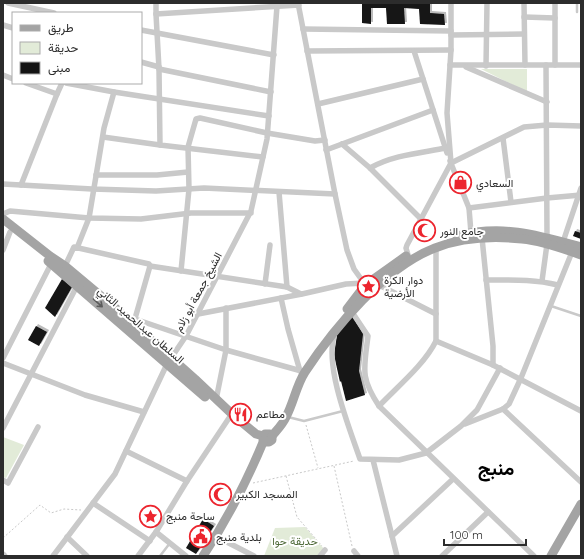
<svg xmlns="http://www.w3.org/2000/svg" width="584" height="559" viewBox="0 0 584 559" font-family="Quicksand,Vazirmatn,sans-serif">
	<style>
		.green { fill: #e2ebd8 }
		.building { fill: #131313; filter: url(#shadow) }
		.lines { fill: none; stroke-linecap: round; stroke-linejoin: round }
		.path { stroke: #c9c9c9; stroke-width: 1; stroke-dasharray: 2 2; stroke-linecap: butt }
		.service { stroke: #c9c9c9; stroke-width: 2.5 }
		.minor { stroke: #c9c9c9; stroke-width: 5.5 }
		.tertiary { stroke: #c9c9c9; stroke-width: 7 }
		.primary { stroke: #a4a4a4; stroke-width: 9 }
		.oneway { stroke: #5c5c5c }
		.labels { text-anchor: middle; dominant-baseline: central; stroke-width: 4; stroke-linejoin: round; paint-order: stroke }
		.poi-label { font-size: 11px; fill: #2c2c2c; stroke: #fff; text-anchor: start }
		.street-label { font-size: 11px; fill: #2c2c2c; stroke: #fff }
		.park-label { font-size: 11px; fill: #4e6938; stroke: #fff }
		.town-label { font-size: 19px; font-weight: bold; fill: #000; stroke: #fff }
	</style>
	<defs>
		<filter id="shadow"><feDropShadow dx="2" dy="-2" stdDeviation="0" flood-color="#0004"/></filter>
	</defs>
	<rect width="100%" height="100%" fill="#fff"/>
	<g class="green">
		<polygon points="481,69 527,69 527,92"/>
		<polygon points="3,437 24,445 6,478 3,477"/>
		<polygon points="305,527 325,550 320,556 264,556 275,528"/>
	</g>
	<g class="building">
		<polygon points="362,3 430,3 430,13 444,14 445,25 420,24 419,9 404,8 405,24 387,24 386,8 371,8 371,24 362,23"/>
		<polygon points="575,231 581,233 581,239 573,236"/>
		<polygon points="62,279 72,287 55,317 45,308"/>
		<polygon points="352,316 363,334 359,371 365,395 346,401 341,381 340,382 334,355 337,335"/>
		<polygon points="36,326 47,332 39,346 28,340"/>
		<polygon points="203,519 214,526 196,554 186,548"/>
	</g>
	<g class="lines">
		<g class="path">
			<polyline points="306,425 318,468"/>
			<polyline points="334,466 352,546"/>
			<polyline points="286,476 297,517 322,546"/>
			<polyline points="253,483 354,461"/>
			<polyline points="3,538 40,505 51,513 64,509 81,510"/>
		</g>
		<g class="service">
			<polyline points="577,3 577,12"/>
			<polyline points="551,306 581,316"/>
			<polyline points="288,417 304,421 343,411"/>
			<polyline points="160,556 170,543"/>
		</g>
		<g class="minor">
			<polyline points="8,3 54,13"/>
			<polyline points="156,3 156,14 299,5"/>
			<polyline points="298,3 335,194 347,250 354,269 364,283"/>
			<polyline points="524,3 525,65"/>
			<polyline points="555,3 555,65"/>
			<polyline points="156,14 159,69 160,145 263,157"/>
			<polyline points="524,17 555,18"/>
			<polyline points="3,25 13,28"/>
			<polyline points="303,29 451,31"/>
			<polyline points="141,30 274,55"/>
			<polyline points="451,35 524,34"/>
			<polyline points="307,51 451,50"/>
			<polyline points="414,51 447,153"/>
			<polyline points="141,62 159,67"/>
			<polyline points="450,65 581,65"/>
			<polyline points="546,65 547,237"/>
			<polyline points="486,66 487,3"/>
			<polyline points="466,67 547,102"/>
			<polyline points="159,69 271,92"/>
			<polyline points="3,75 13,79"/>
			<polyline points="26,83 57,94 62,83"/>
			<polyline points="66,83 114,92 269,116"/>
			<polyline points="318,104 423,79"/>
			<polyline points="103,137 160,145"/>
			<polyline points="503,138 511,202"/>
			<polyline points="342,144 370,168 420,218"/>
			<polyline points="326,150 433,110"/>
			<polyline points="450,161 469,208 471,233"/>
			<polyline points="451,163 524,127 547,125 581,126"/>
			<path d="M370,168C393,155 420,153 446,148"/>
			<polyline points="96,175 157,175 188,172"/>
			<polyline points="3,184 92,189 156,191 204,188 335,194"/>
			<polyline points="21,185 57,94"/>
			<polyline points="279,192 287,287"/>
			<polyline points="469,208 547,198 581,195"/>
			<polyline points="3,214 10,211 89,218 141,219 191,213 251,213"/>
			<polyline points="482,238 493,346 493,365"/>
			<polyline points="563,242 581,188"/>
			<polyline points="77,248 89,218 104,128 114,92"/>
			<polyline points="3,250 10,232"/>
			<polyline points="408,255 406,248 407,245 451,163 447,113 451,50 451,3"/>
			<polyline points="65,266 74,247 149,264 150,266 134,322"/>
			<polyline points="150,266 287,287 301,294"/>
			<polyline points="181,271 189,189 188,147 196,119 200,118 267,133 315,141 325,140"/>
			<path d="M486,280C511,280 534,279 558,285"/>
			<polyline points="542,281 547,244"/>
			<polyline points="265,284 270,245"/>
			<polyline points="379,285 436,314"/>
			<polyline points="281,298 288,329 300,371"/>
			<path d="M352,312L368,336C364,369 360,377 379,406L534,556"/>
			<polyline points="198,314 302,294 346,284 364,283"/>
			<polyline points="135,319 226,350 305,372"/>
			<path d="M334,336C325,368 349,427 360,459L399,460L426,453L461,426L477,410L500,368"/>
			<polyline points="436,341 493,365 581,411"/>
			<polyline points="3,358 51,264"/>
			<polyline points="3,363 85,395 144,412"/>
			<polyline points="216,400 226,350 226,308"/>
			<path d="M379,406C398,386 424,365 436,341V248"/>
			<polyline points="503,409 581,482"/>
			<polyline points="465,424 503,409 509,404 521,378 572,252"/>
			<polyline points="3,428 78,284"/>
			<polyline points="126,451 187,481"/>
			<polyline points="373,460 397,556"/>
			<polyline points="3,480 8,483 38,427"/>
			<polyline points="93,503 150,541"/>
			<polyline points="156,532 186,556"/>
			<polyline points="392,536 453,479"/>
			<polyline points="67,537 87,556"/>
			<polyline points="221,539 254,556"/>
			<polyline points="354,551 358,556"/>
			<polyline points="53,556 115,474 167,364 186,336 251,211 267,139 277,6"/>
			<polyline points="138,556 156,532 187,481 229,418"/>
			<polyline points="320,556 325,550"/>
			<polyline points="442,556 488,512"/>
		</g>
		<polyline class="tertiary" points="3,555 4,556"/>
		<g class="primary">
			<polyline points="3,219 50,256 65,266 120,312 195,379 232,414 256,434 263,436 265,434 270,434 272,437 272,440 269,442 266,442 263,440 263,436"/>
			<path d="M457,236C502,224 538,235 581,247"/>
			<polyline points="48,261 205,397"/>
			<polyline points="371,281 406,256"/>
			<polyline points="347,309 363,288"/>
			<path d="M272,436C277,430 283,424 286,417C294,402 296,386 305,372C334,328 385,267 435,248C463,237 493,236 522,239C542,241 562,248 581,255"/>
			<path d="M203,556C227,520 247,481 264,440"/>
			<polyline points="551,556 581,504"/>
		</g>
	</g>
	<defs><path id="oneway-shaft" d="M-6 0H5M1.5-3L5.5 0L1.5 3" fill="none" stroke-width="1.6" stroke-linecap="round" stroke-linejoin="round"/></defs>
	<use class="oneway" href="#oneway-shaft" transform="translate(98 303) rotate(41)"/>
	<defs>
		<symbol id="shop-ring" viewBox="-11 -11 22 22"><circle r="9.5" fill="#fff" stroke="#ec252e" stroke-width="1.5"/><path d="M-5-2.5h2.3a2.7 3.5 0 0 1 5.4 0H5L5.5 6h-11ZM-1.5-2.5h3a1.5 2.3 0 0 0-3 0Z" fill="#ec252e"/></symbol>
		<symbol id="mosque-ring" viewBox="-11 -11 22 22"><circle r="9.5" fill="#fff" stroke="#ec252e" stroke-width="1.5"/><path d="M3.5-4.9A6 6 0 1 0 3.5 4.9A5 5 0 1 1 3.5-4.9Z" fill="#ec252e"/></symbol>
		<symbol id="sight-ring" viewBox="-11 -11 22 22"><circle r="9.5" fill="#fff" stroke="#ec252e" stroke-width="1.5"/><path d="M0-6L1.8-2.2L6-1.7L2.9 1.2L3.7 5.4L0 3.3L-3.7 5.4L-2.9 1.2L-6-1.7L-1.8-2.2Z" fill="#ec252e"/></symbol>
		<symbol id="restaurant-ring" viewBox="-11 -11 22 22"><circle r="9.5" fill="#fff" stroke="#ec252e" stroke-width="1.5"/><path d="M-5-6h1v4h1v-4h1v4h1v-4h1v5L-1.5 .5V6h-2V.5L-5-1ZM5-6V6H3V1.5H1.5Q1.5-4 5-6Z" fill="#ec252e"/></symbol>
		<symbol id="civic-ring" viewBox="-11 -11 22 22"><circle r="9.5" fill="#fff" stroke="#ec252e" stroke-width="1.5"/><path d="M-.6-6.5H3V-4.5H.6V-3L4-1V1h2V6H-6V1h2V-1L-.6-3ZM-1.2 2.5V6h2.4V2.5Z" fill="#ec252e"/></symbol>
	</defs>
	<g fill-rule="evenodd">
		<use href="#shop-ring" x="448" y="170" width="25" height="25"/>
		<use href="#mosque-ring" x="412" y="218" width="25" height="25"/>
		<use href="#sight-ring" x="356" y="274" width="25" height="25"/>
		<use href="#restaurant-ring" x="228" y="402" width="25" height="25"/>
		<use href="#mosque-ring" x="208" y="482" width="25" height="25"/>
		<use href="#sight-ring" x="138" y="504" width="25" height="25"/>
		<use href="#civic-ring" x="188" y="524" width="25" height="25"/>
	</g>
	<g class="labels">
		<g class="poi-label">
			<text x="476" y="183">السعادي</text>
			<text x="440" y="231">جامع النور</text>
			<text x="384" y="280">دوار الكرة<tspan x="384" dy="13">الأرضية</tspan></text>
			<text x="256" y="414">مطاعم</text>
			<text x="236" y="494">المسجد الكبير</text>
			<text x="166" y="516">ساحة منبج</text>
			<text x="216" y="537">بلدية منبج</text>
		</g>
		<g class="street-label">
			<text transform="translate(198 292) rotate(-62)">الشيخ جمعة أبو زلام</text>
			<text transform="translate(141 325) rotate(41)">السلطان عبدالحميد الثاني</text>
		</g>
		<g class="park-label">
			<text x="295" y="541">حديقة حوا</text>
		</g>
		<g class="town-label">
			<text x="496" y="468">منبج</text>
		</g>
	</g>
	<rect width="584" height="559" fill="none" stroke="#2c2c2c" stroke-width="8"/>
	<rect x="12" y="12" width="130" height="72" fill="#ffffff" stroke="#ababab"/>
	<rect x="20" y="25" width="20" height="6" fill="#a4a4a4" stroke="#ababab"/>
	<text x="48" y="32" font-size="12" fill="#2c2c2c">طريق</text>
	<rect x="20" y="42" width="20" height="12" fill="#e2ebd8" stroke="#ababab"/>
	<text x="48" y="52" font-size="12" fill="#2c2c2c">حديقة</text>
	<rect x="20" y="62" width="20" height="12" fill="#131313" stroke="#ababab"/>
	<text x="48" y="72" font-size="12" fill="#2c2c2c">مبنى</text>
	<path d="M444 539v6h82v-6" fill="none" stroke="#2c2c2c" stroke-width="2"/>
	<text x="450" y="539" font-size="12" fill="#2c2c2c" stroke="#ffffff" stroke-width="3" paint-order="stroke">100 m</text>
</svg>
